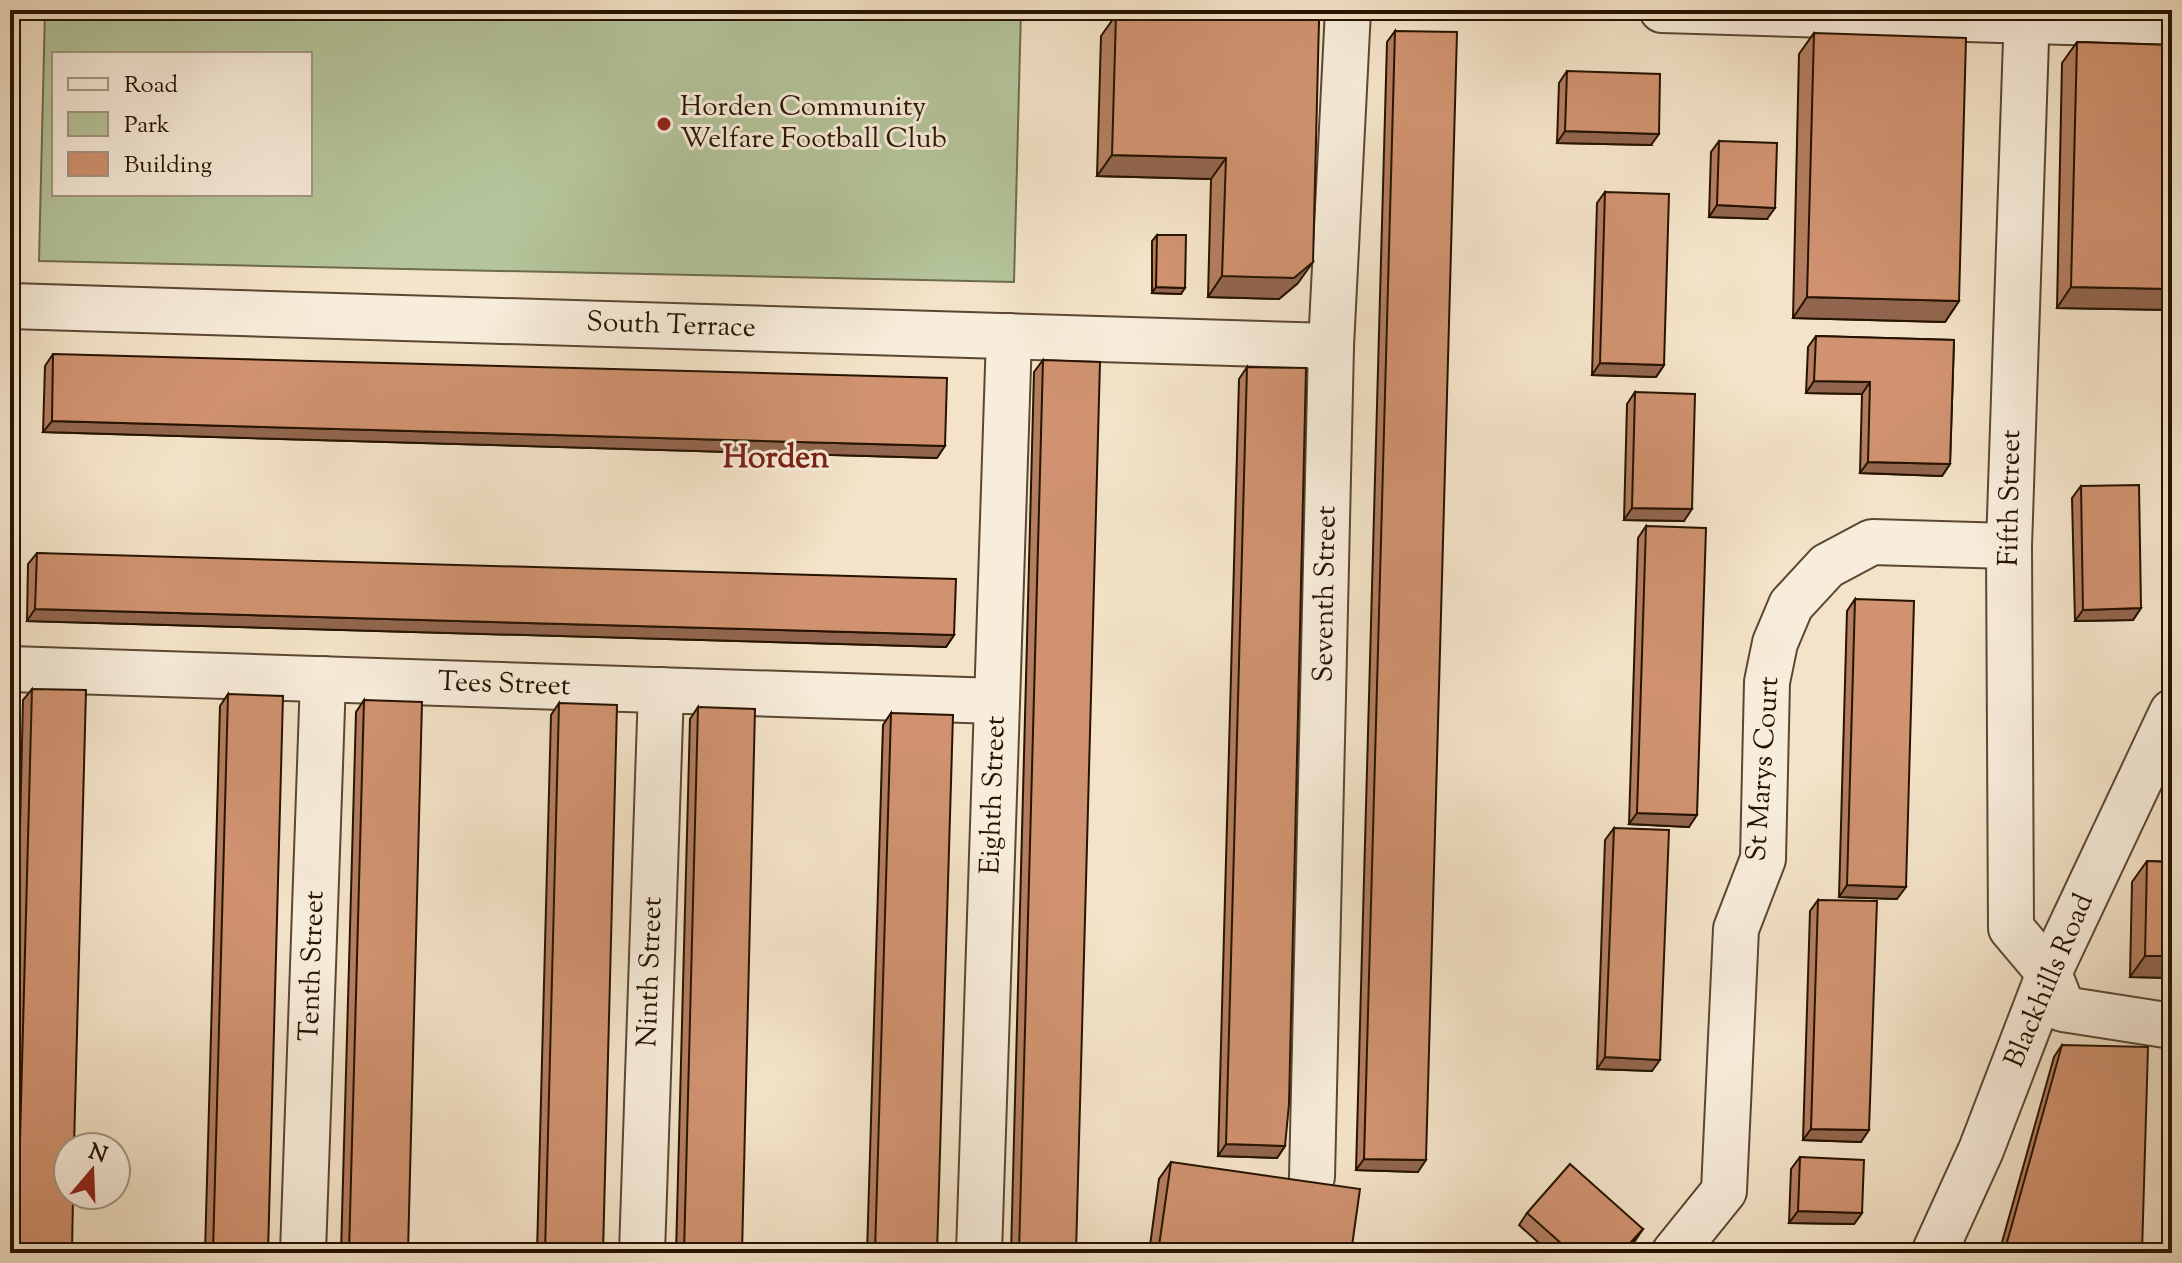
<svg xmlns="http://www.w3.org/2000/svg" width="2182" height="1263" viewBox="0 0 2182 1263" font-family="'Sorts Mill Goudy',serif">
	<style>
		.green { fill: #b5c59b; stroke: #6e6c4e; stroke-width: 2; fill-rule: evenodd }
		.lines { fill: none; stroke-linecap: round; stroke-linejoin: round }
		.minor-casing { stroke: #5a4732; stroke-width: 48 }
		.minor { stroke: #f8eddb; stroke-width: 44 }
		.wall { fill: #b37e60; stroke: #261300; stroke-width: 2 }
		.shaded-wall { fill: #92664e; stroke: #261300; stroke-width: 2 }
		.building { fill: #d09270; stroke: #261300; stroke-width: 2 }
		.poi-dot { fill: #8f2418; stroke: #f8eddb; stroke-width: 3 }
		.labels { text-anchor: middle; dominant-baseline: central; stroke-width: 6; stroke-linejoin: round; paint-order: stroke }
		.poi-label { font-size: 28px; fill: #261300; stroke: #f8eddb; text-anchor: start }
		.street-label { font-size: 28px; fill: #261300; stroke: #f8eddb }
		.quarter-label { font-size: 32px; font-weight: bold; fill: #7a1f14; stroke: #f8eddb }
	</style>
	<rect width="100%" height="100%" fill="#f4e3c8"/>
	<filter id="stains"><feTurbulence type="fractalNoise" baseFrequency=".0025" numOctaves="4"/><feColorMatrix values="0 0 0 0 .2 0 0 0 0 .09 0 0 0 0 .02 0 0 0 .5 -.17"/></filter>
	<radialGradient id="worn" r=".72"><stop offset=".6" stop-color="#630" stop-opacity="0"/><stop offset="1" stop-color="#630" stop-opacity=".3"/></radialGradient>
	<path class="green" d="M45,10H1021L1014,282L39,261ZM54,54H310V194H54Z"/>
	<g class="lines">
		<defs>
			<g id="minor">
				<polyline points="1662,10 2172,25"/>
				<polyline points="2027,10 2009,546 2011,928 2049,973 2063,1009 2172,1026"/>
				<polyline points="10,306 1331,346"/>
				<polyline points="10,669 997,701"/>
				<polyline points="1312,1177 1331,346 1348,10"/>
				<polyline points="303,1253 323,679"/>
				<polyline points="642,1253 661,690"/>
				<polyline points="979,1253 1009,336"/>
				<polyline points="1674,1253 1724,1191 1736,929 1763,859 1767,682 1775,643 1791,605 1827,566 1872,542 2009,546"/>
				<polyline points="1934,1253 1981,1150 2049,973 2172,712"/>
			</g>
		</defs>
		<use href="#minor" class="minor-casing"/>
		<use href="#minor" class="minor"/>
	</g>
	<g class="wall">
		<polygon points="1116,15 1319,20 1298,283 1279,299 1208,297 1211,179 1097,176 1101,36"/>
		<polygon points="1395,31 1418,1172 1356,1170 1387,42"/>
		<polygon points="1814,33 1959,301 1945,322 1793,318 1799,54"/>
		<polygon points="2077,42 2172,45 2172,310 2057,308 2062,63"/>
		<polygon points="1567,71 1651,145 1557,143 1559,83"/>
		<polygon points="1719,141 1767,219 1709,217 1711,152"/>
		<polygon points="1605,192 1664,365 1656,377 1592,375 1597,203"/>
		<polygon points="1157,235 1181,294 1152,293 1152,241"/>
		<polygon points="1816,336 1954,340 1950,464 1942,476 1860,473 1862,394 1806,393 1808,347"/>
		<polygon points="53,354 937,458 43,432 45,366"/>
		<polygon points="1043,360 1076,1253 1011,1253 1034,372"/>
		<polygon points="1247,367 1285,1146 1277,1158 1218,1156 1239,379"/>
		<polygon points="1635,392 1684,521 1624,520 1627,404"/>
		<polygon points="2081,486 2141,608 2133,620 2075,621 2072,498"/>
		<polygon points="1646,526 1689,827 1629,824 1638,538"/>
		<polygon points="37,553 954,635 946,647 27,621 28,564"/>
		<polygon points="1855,599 1897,899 1839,897 1847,611"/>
		<polygon points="32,689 72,1253 10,1253 23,700"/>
		<polygon points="228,694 268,1253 205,1253 220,706"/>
		<polygon points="364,700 408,1253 341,1253 356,712"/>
		<polygon points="559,703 603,1253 537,1253 551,715"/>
		<polygon points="698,707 742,1253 676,1253 690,719"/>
		<polygon points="891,713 937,1253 867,1253 883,725"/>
		<polygon points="1614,828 1652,1071 1597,1069 1605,840"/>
		<polygon points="2147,861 2172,862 2172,978 2130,977 2132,882"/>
		<polygon points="1818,900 1861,1142 1803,1140 1810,911"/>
		<polygon points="2062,1045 2142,1253 1999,1253 2054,1057"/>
		<polygon points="1800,1157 1862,1213 1854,1224 1789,1223 1791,1169"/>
		<polygon points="1171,1162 1351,1253 1149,1253 1159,1179"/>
		<polygon points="1527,1213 1643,1229 1624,1253 1550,1253 1519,1225"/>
	</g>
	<g class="shaded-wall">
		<polygon points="1565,131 1659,134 1651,145 1557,143"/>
		<polygon points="1112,155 1226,158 1211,179 1097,176"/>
		<polygon points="1717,205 1775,208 1767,219 1709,217"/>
		<polygon points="1313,262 1298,283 1279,299 1208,297 1222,276"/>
		<polygon points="1156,287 1185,288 1181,294 1152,293"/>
		<polygon points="2071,287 2172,289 2172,310 2057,308"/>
		<polygon points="1807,297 1959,301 1945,322 1793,318"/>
		<polygon points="1600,363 1664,365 1656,377 1592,375"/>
		<polygon points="1814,381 1870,382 1862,394 1806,393"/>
		<polygon points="52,421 945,446 937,458 43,432"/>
		<polygon points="1868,462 1950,464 1942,476 1860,473"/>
		<polygon points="1632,508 1692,509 1684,521 1624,520"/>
		<polygon points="2141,608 2133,620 2075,621 2083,610"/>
		<polygon points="35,609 954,635 946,647 27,621"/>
		<polygon points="1637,813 1697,815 1689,827 1629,824"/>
		<polygon points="1847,885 1906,887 1897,899 1839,897"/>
		<polygon points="2145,956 2172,956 2172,978 2130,977"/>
		<polygon points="1605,1057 1660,1060 1652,1071 1597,1069"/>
		<polygon points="1811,1129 1869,1130 1861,1142 1803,1140"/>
		<polygon points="1226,1144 1285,1146 1277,1158 1218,1156"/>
		<polygon points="1364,1159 1426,1160 1418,1172 1356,1170"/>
		<polygon points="1798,1211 1862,1213 1854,1224 1789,1223"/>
		<polygon points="1643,1229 1635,1241 1624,1253 1621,1253"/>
	</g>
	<g class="building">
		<polygon points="1116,15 1319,20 1313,262 1294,278 1222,276 1226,158 1112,155"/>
		<polygon points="1395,31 1457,32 1426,1160 1364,1159"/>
		<polygon points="1814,33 1966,38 1959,301 1807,297"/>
		<polygon points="2077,42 2172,45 2172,289 2071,287"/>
		<polygon points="1567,71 1660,74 1659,134 1565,131"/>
		<polygon points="1719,141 1777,143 1775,208 1717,205"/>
		<polygon points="1605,192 1669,194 1664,365 1600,363"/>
		<polygon points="1157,235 1186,235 1185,288 1156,287"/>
		<polygon points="1816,336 1954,340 1950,464 1868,462 1870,382 1814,381"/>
		<polygon points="53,354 947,378 945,446 52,421"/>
		<polygon points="1043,360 1100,362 1076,1253 1019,1253"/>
		<polygon points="1247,367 1306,368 1289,1104 1285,1146 1226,1144"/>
		<polygon points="1635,392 1695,394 1692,509 1632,508"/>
		<polygon points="2139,485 2141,608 2083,610 2081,486"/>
		<polygon points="1646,526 1706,528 1697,815 1637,813"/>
		<polygon points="37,553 956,579 954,635 35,609"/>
		<polygon points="1855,599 1914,601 1906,887 1847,885"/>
		<polygon points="32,689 86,690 74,1147 68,1147 68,1195 73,1195 72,1253 17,1253"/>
		<polygon points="228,694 283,696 268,1253 213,1253"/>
		<polygon points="364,700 422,702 408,1253 349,1253"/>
		<polygon points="559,703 617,705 603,1253 545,1253"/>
		<polygon points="698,707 755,709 742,1253 684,1253"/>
		<polygon points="891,713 953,715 937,1253 875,1253"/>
		<polygon points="1614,828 1669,830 1660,1060 1605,1057"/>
		<polygon points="2147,861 2172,862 2172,956 2145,956"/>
		<polygon points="1818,900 1877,901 1869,1130 1811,1129"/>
		<polygon points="2062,1045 2148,1047 2142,1253 2004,1253"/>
		<polygon points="1800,1157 1864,1160 1862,1213 1798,1211"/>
		<polygon points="1171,1162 1360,1189 1351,1253 1158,1253"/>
		<polygon points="1570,1164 1643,1229 1621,1253 1572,1253 1527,1213"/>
	</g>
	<circle class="poi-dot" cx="664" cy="124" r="8"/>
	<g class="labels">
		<g class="poi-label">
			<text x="680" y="108">Horden Community<tspan x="680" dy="32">Welfare Football Club</tspan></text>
		</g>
		<g class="street-label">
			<text transform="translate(671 326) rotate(2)">South Terrace</text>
			<text transform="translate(2011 498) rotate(-89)">Fifth Street</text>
			<text transform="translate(1326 594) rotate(-89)">Seventh Street</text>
			<text transform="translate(504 685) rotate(2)">Tees Street</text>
			<text transform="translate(1764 769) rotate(-86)">St Marys Court</text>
			<text transform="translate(994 795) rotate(-88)">Eighth Street</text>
			<text transform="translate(313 966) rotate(-88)">Tenth Street</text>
			<text transform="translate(651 972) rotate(-88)">Ninth Street</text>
			<text transform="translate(2050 981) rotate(-67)">Blackhills Road</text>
		</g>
		<g class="quarter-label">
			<text x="776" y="459">Horden</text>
		</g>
	</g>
	<rect width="2182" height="1263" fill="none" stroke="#f4e3c8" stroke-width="40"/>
	<rect x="12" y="12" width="2158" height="1239" fill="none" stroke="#261300" stroke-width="4"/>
	<rect x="20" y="20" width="2142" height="1223" fill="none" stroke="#261300" stroke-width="2"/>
	<rect x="52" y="52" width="260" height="144" fill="#f8eddb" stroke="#a49683" stroke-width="2"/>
	<rect x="68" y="78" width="40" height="12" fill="#f8eddb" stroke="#a49683" stroke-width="2"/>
	<text x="124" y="92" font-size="24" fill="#261300">Road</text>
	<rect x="68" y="112" width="40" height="24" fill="#b5c59b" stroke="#a49683" stroke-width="2"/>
	<text x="124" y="132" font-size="24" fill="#261300">Park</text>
	<rect x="68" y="152" width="40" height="24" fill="#d09270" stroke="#a49683" stroke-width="2"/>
	<text x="124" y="172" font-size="24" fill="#261300">Building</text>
	<g transform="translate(92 1171) rotate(19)"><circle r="38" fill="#f8eddb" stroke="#a49683" stroke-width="2"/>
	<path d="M0-6L14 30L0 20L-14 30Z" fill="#8f2418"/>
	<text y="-12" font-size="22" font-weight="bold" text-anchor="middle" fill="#261300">N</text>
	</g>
	<rect width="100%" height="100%" filter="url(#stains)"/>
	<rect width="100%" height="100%" fill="url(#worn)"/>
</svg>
